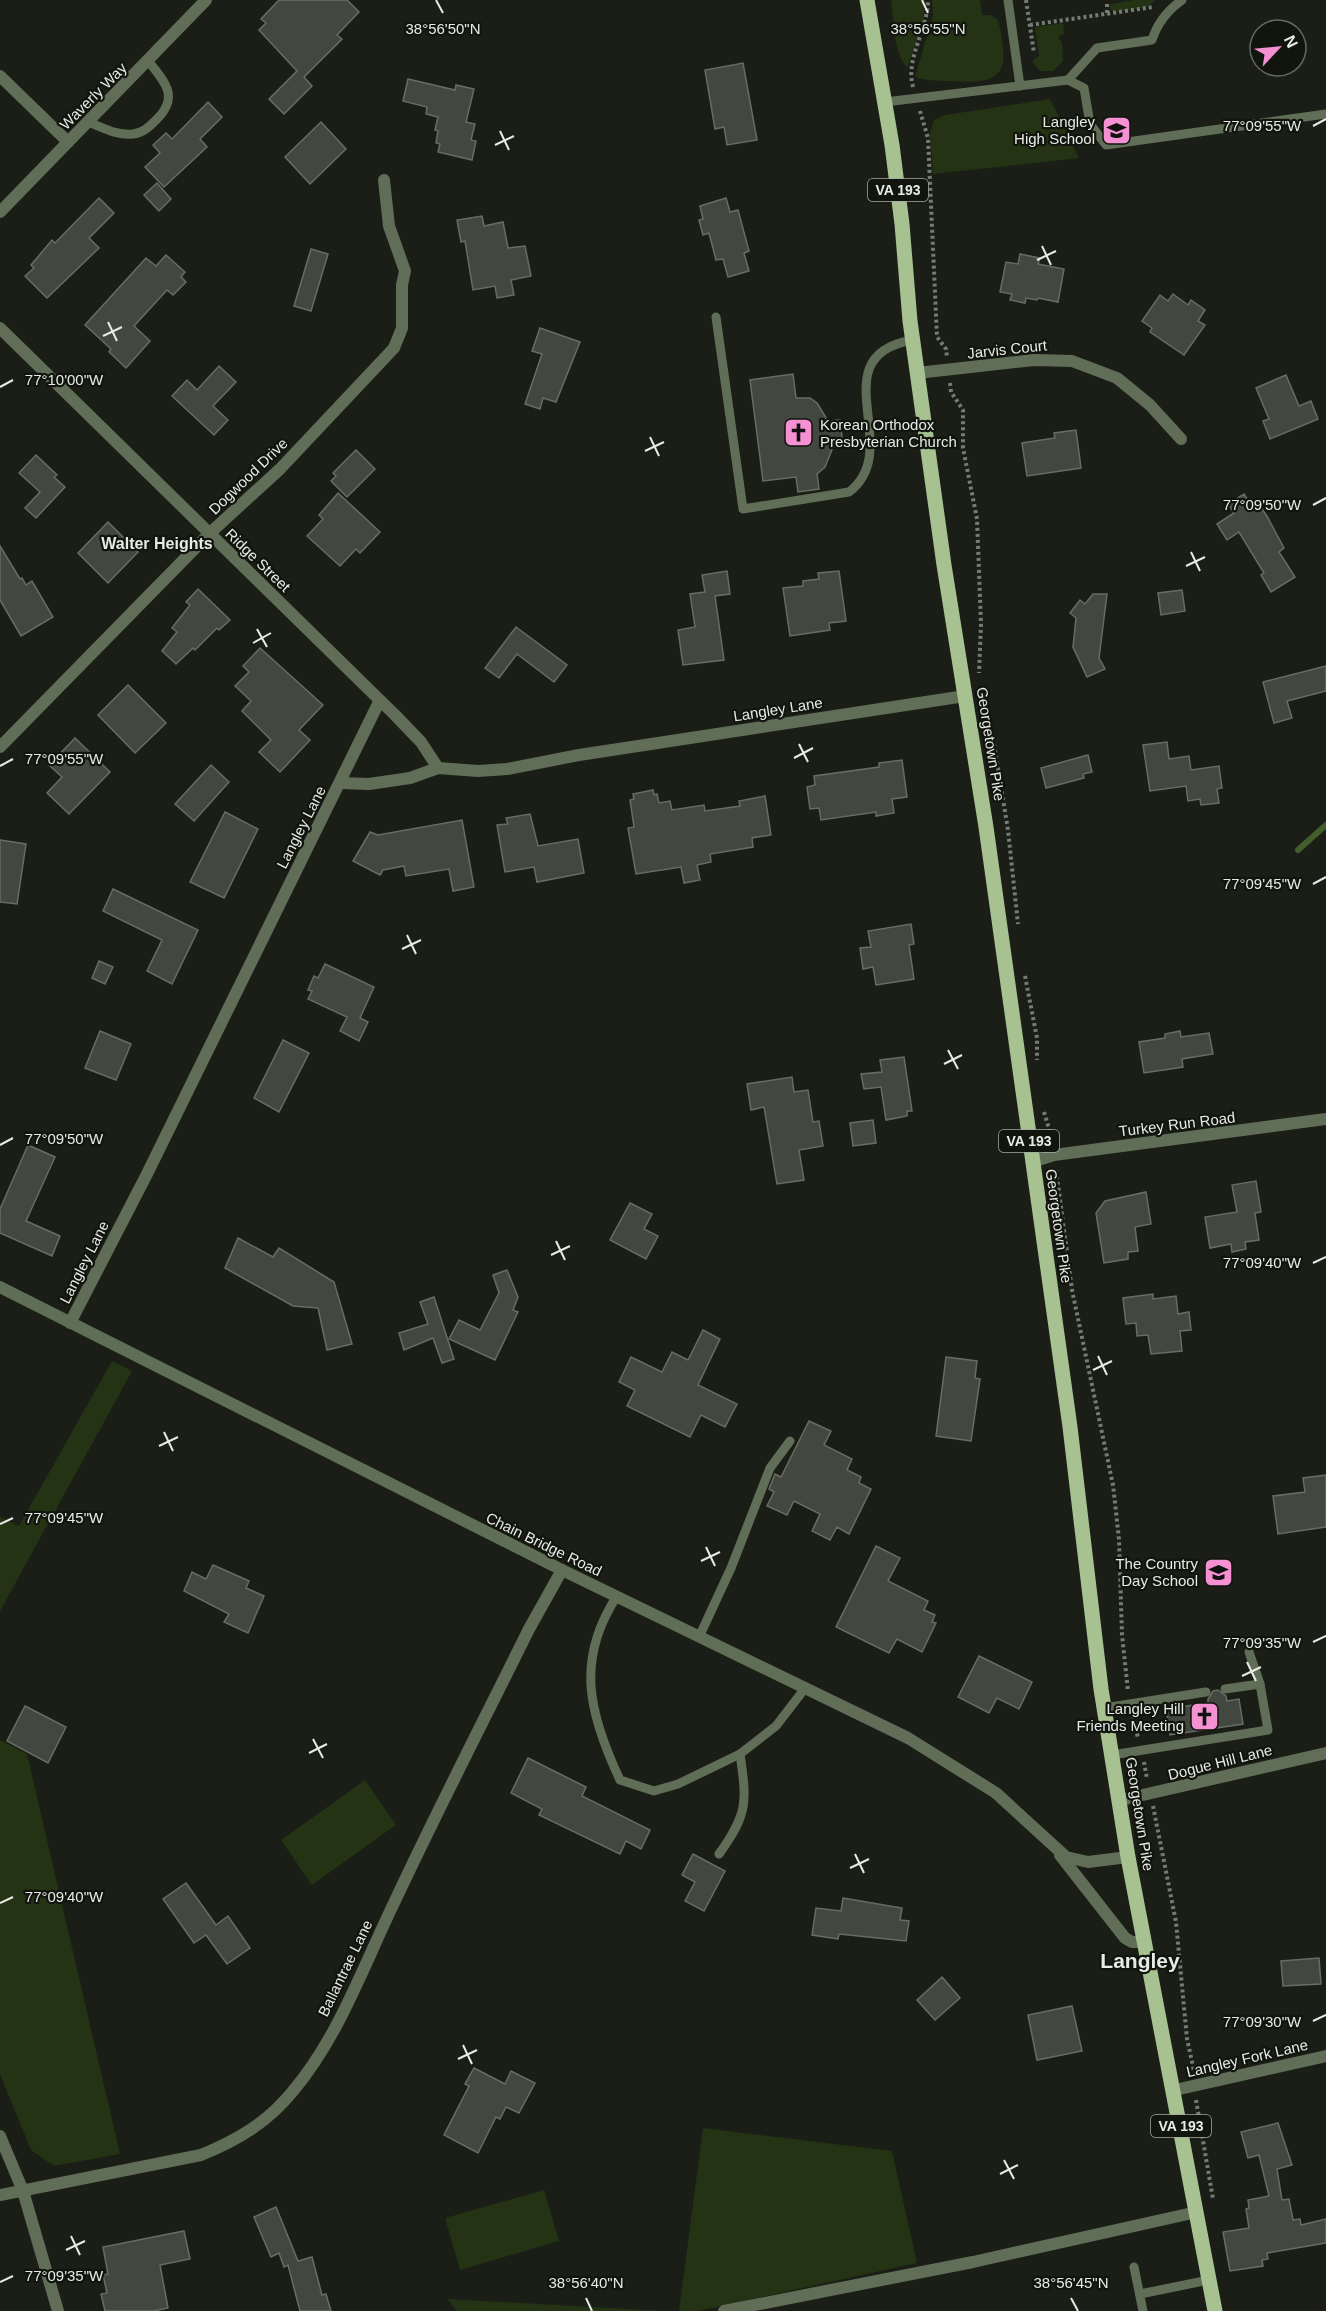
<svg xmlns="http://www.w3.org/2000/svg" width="1326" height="2311" viewBox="0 0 1326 2311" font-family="Helvetica,sans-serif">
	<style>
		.green { fill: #233313 }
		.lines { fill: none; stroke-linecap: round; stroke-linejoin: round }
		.stream { stroke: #435e2a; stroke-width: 6 }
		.building { fill: #42473f; stroke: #686d64; stroke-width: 1.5 }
		.path { stroke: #777b75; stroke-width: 4; stroke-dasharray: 3 3; stroke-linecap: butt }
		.lane { stroke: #616e57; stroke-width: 9 }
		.street { stroke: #616e57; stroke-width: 12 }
		.primary { stroke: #a7c191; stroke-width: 15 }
		.ticks { fill: none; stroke: #e7eae5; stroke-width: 2 }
		.labels { text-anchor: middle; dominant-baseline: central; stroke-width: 4.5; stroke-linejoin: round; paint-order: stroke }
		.shield { fill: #11150e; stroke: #a7aaa4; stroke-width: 1.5 }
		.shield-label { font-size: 14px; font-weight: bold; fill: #e7eae5 }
		.street-label { font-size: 15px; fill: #e7eae5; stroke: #11150e }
		.poi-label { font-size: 15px; fill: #e7eae5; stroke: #11150e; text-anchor: end }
		.neighbourhood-label { font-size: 16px; font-weight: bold; fill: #e7eae5; stroke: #11150e }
		.district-label { font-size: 21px; font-weight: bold; fill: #e7eae5; stroke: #11150e }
		.ticks-label { font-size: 15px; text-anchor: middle; fill: #e7eae5; stroke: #11150e; stroke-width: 4.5; stroke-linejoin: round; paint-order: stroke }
	</style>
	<rect width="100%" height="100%" fill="#1a1e17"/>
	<g class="green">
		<path d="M891,0H925L923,24L907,68C893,50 894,23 891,0Z"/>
		<path d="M932,0H980L982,15H990L997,19C1001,27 1001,37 1003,47C1008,84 980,83 952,81C940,81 927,81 915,77L933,15Z"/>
		<polygon points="1135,0 1156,0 1147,7 1115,12 1110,9 1110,4"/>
		<polygon points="1063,23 1064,34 1058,36 1062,43 1063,61 1053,71 1040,71 1032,61 1039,56 1035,27"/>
		<polygon points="1050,99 1079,158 933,174 930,133 934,120 945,115"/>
		<polygon points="112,1361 132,1371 0,1611 0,1517 19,1526"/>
		<polygon points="0,1740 27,1754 120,2154 54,2166 31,2150 0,2074"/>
		<polygon points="365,1780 396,1825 312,1885 281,1840"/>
		<polygon points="703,2128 892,2151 917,2263 698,2311 679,2311"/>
		<polygon points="544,2190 559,2241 460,2270 445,2218"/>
		<polygon points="448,2299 665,2311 457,2311"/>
	</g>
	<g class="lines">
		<polyline class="stream" points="1298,850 1326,825"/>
	</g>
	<g class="building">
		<polygon points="279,0 347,0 359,12 337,35 342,39 304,77 312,86 284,114 269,99 297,71 259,30 266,23 261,19"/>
		<polygon points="743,63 757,140 727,145 724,127 715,129 705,70"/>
		<polygon points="408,79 455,90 456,85 474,89 466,122 475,124 471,140 476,141 472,160 438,152 440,144 436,143 438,131 435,130 438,117 426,114 427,107 403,101"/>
		<polygon points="208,102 222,117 200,139 207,147 164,187 145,167 160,153 153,145 166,133 172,139"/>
		<polygon points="321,122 346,149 310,184 285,157"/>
		<polygon points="157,183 171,199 159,211 144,195"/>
		<polygon points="99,198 114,213 89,238 99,248 47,298 25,276 34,268 31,265 52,240 55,243"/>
		<polygon points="726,198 730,212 738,210 749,251 744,253 749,271 728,277 723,259 716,260 709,233 703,235 699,220 703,219 700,206"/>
		<polygon points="482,216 484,226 503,222 508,248 525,246 531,276 511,280 514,295 497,298 495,286 473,290 465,241 461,242 457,220"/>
		<polygon points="311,249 328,254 311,311 294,306"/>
		<polygon points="1020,254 1040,258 1038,264 1064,269 1058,302 1038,298 1037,300 1026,298 1025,303 1010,300 1012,294 1000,292 1006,262 1018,264"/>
		<polygon points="166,255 185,272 181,277 186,282 173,295 167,290 134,326 150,341 126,368 109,352 111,349 85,325 146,258 156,266"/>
		<polygon points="1173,294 1188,305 1191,300 1205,310 1198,321 1205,325 1184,355 1150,332 1152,328 1142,321 1160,295 1168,301"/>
		<polygon points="540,328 580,342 556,402 543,398 540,409 525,404 542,354 532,351"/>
		<polygon points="219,366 236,382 213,406 228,420 214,435 172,396 187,380 197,390"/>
		<polygon points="793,374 796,398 810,398 817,403 828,421 840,420 843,446 833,447 825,467 817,474 819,489 798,492 796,477 763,481 750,380"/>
		<polygon points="1286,375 1299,406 1311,401 1318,419 1270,439 1263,421 1269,419 1256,388"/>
		<polygon points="1076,430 1081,468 1027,476 1022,443 1055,438 1054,433"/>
		<polygon points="356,450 375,469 347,497 331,481 336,476 333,473"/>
		<polygon points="36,455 57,475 54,477 65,487 36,518 25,508 40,492 19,473"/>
		<polygon points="338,493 380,532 360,553 356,549 340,566 307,536 323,519 319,515"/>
		<polygon points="1244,494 1251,505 1257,501 1268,518 1284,548 1279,552 1295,577 1271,592 1261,575 1264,573 1239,532 1227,540 1217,524 1234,513 1228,504"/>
		<polygon points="108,522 138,552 108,583 78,553"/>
		<polygon points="0,546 20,579 22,578 26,585 32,581 53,617 21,636 0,600"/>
		<polygon points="727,571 730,594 715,596 724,660 683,665 678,630 695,627 690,594 705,592 702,575"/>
		<polygon points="839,571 846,621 829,623 830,630 790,636 783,588 803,586 803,581 819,579 818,573"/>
		<polygon points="198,589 230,620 219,630 217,628 195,650 193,648 176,664 162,651 177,632 172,628 190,605 186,602"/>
		<polygon points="1182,590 1185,611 1161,615 1158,593"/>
		<polygon points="1093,594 1107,594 1099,658 1105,669 1087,677 1073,647 1076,618 1070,613 1080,600 1085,604"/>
		<polygon points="516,627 567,665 554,682 517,654 499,678 485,668"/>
		<polygon points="260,648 323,705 299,730 310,740 280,772 259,752 271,740 242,711 251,701 235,686 249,672 243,666"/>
		<polygon points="1326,666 1326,691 1287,701 1292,718 1274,723 1263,682"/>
		<polygon points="128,685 166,723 135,753 98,715"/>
		<polygon points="75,738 110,772 69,814 47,793 62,777 49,765"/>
		<polygon points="1167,742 1169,759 1189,756 1191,770 1219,766 1222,788 1217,789 1219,803 1201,805 1200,799 1188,801 1186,786 1150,791 1143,745"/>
		<polygon points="1088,755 1092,772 1083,774 1084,778 1046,788 1041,768"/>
		<polygon points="902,760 907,797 892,799 894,813 876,816 876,812 821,820 819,808 810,809 807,787 815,785 814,776 879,767 879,763"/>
		<polygon points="211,765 229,782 194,821 175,804"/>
		<polygon points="653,790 654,795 657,794 659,803 670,801 672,810 704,805 705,811 740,806 739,801 765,796 771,835 752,838 753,847 710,854 711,862 697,865 700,880 684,883 681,867 636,874 628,828 634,827 630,800 634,799 633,794"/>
		<polygon points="225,812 258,829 224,898 190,882"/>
		<polygon points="530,814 538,846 578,839 584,873 537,882 534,867 505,872 497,825 508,824 506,818"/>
		<polygon points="462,820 474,887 453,891 449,869 406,876 404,866 383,870 380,875 353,861 370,832 378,835"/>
		<polygon points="0,840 26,844 17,904 0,902"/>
		<polygon points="113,889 198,930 172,984 147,971 162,940 103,911"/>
		<polygon points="911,924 914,944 909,945 914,979 876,985 873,967 863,969 860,948 871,947 868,931"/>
		<polygon points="99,961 113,967 105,984 92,978"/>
		<polygon points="325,964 374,987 360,1018 368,1022 359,1041 340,1031 347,1017 308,999 312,991 308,990 314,976 318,978"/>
		<polygon points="100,1031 131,1044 116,1080 85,1068"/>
		<polygon points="1180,1031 1181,1037 1209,1033 1213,1054 1182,1059 1183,1067 1144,1073 1139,1042 1165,1038 1165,1034"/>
		<polygon points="283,1040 309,1053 279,1112 254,1098"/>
		<polygon points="904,1057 912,1111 907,1111 907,1116 886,1120 881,1087 864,1089 861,1074 882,1072 880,1060"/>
		<polygon points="792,1077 794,1092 808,1090 813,1122 819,1121 823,1146 799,1150 804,1180 777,1184 764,1107 751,1110 747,1084"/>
		<polygon points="873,1120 876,1143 853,1146 850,1123"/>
		<polygon points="28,1145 55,1157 26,1221 60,1236 52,1256 0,1233 0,1209"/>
		<polygon points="1256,1181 1261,1212 1255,1213 1259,1240 1245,1242 1246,1249 1232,1252 1231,1244 1210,1248 1205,1217 1237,1212 1232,1185"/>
		<polygon points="1146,1192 1151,1224 1135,1227 1138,1251 1128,1252 1128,1259 1104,1263 1096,1213 1105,1201"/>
		<polygon points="630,1203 652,1214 644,1229 658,1236 646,1259 610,1240"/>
		<polygon points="238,1238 273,1257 279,1248 334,1282 352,1344 327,1350 318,1308 293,1306 225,1268"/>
		<polygon points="507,1270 518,1297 513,1310 518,1312 495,1360 449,1339 459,1320 480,1330 499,1293 493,1275"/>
		<polygon points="1153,1294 1153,1299 1176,1296 1178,1314 1189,1312 1191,1330 1180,1331 1182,1351 1151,1354 1148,1335 1137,1336 1136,1323 1126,1324 1123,1298"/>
		<polygon points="434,1297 454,1359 442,1363 433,1338 404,1350 399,1333 428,1324 420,1302"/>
		<polygon points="703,1330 720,1339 698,1385 737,1404 725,1427 701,1415 690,1437 627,1406 635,1390 619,1382 631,1357 662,1372 672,1352 688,1360"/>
		<polygon points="946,1357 977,1361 975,1378 980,1379 971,1441 936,1436"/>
		<polygon points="809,1421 831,1431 824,1445 852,1459 847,1470 861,1477 859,1483 871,1489 849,1534 837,1527 830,1540 812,1531 820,1514 794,1501 787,1515 767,1506 774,1492 769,1489 775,1474 781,1477"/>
		<polygon points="1326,1475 1326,1527 1278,1534 1273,1496 1305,1492 1303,1478"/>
		<polygon points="876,1546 900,1558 888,1581 928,1601 924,1610 935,1615 932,1622 936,1623 922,1652 897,1639 889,1653 836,1627"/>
		<polygon points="213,1565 249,1581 246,1588 264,1596 248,1633 224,1622 229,1614 184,1591 192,1572 206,1579"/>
		<polygon points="979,1656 1032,1682 1019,1709 997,1698 989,1713 958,1697"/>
		<polygon points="1218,1690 1226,1696 1227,1701 1239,1699 1243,1724 1170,1735 1166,1709 1208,1703 1208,1699 1213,1691"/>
		<polygon points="25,1706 66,1727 48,1763 7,1741"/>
		<polygon points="528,1758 586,1787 582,1796 650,1830 641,1849 626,1841 620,1854 539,1815 542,1809 511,1793"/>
		<polygon points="693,1854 725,1871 704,1911 685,1901 695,1882 682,1875"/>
		<polygon points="186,1883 216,1925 228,1916 250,1948 227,1964 206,1935 194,1943 163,1899"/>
		<polygon points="843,1898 902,1908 900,1920 909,1921 906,1941 839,1934 838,1939 812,1935 816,1908 841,1911"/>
		<polygon points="1319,1958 1321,1984 1283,1986 1281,1961"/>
		<polygon points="942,1977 960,1998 935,2020 917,2000"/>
		<polygon points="1072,2006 1082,2051 1037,2060 1028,2015"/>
		<polygon points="474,2068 505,2084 511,2071 535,2083 519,2113 506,2107 500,2119 496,2117 478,2153 444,2135 469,2086 465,2084"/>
		<polygon points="1278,2123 1292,2165 1277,2169 1282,2200 1289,2199 1293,2220 1300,2219 1301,2225 1326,2219 1326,2243 1267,2253 1268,2259 1262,2260 1263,2266 1230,2271 1223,2232 1249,2228 1246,2209 1249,2208 1248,2200 1269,2196 1259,2155 1248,2158 1241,2132"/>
		<polygon points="276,2207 298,2261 312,2257 322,2295 326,2294 331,2311 300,2311 288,2265 284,2267 279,2253 271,2257 254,2217"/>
		<polygon points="184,2231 190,2259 160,2265 168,2308 154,2311 105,2311 101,2294 107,2293 103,2275 108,2274 103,2247"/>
	</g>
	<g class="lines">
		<g class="path">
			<polyline points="1026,0 1034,53"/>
			<polyline points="1107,4 1107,15"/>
			<polyline points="1030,25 1153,7"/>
			<path d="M913,87C905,58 928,30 928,0"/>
			<polyline points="920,111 928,138 937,337 946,349 947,357"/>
			<polyline points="950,383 951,392 963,410 963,448 977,519 981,624 979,673"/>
			<polyline points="987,721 993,738 1008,830 1018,924"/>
			<polyline points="1025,976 1037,1038 1037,1060"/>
			<polyline points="1044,1112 1053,1142"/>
			<polyline points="1056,1170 1072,1290 1113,1485 1119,1539 1122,1635 1128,1691"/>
			<polyline points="1133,1716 1138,1738"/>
			<polyline points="1144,1762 1147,1779"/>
			<polyline points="1153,1806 1176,1922 1187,2039 1194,2071"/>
			<polyline points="1196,2100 1213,2199"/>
		</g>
		<g class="lane">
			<polyline points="1008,0 1020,86"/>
			<path d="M1068,80L1097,48L1152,40C1157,24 1168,10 1182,0"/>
			<polyline points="885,102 1068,80 1084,88 1090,124 1106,145 1326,114"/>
			<path d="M88,122C102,127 117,136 133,134C143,133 149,127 156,120C180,97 165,82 148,61"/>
			<path d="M716,317L743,509L849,492C906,449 819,357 912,340"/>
			<path d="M617,1596C575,1660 589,1714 620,1780L654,1791L678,1784L740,1754"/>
			<polyline points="700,1635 731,1568 770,1468 790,1441"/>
			<polyline points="1249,1652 1260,1684"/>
			<polyline points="1104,1708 1206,1692"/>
			<polyline points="1112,1755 1268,1730 1260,1684 1225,1689"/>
			<path d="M719,1854C748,1814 747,1802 740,1754L776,1726L806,1687"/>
			<polyline points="1134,2267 1143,2311"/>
			<polyline points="1140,2294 1209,2280"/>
		</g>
		<g class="street">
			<polyline points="0,76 68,142"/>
			<polyline points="0,212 206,0"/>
			<polyline points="0,328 395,715 421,742 438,768"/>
			<polyline points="917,373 1034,360 1072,361 1117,378 1150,405 1181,439"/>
			<polyline points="0,747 210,533 280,469 394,348 402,328 402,285 405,271 389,226 384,180"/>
			<polyline points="341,783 369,784 410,778 438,768 478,771 507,769 579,755 965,696"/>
			<polyline points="1032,1162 1054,1155 1326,1119"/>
			<polyline points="0,1287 562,1570 908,1738 996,1793 1066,1857 1088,1862 1128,1857"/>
			<polyline points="70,1323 147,1174 379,702"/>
			<polyline points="1121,1800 1326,1753"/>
			<polyline points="1060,1855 1125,1938 1132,1942 1145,1942"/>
			<polyline points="1175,2090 1326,2056"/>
			<polyline points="0,2136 23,2191 58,2311"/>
			<path d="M0,2195L201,2155C238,2140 268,2122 293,2091C338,2038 364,1965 394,1903C437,1811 484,1720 529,1629L562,1570"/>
			<polyline points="724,2311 973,2262 1197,2212"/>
		</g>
		<polyline class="primary" points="867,0 892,145 902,224 910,321 944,565 986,827 1070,1427 1101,1689 1128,1857 1215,2311"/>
	</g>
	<path class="ticks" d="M436,0L443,13M922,0L928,13M1313,126L1326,119M500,131L509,150M495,145L514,136M1042,246L1051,265M1037,260L1056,251M108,322L117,341M103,336L122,327M0,387L13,380M650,437L659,456M645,451L664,442M1313,505L1326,498M1191,552L1200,571M1186,566L1205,557M257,629L267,647M253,643L271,633M799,744L808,762M794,758L813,748M0,766L13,759M1313,884L1326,877M407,935L416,954M402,949L421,940M948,1050L958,1069M944,1064L962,1055M0,1145L13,1138M556,1241L565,1260M551,1255L570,1246M1313,1263L1326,1257M1098,1356L1107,1375M1093,1370L1112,1361M164,1432L173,1451M159,1446L178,1437M0,1524L13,1518M706,1547L715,1566M701,1561L720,1552M1313,1642L1326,1636M1247,1662L1256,1681M1242,1676L1261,1667M313,1739L323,1758M309,1753L327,1744M855,1854L864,1873M850,1868L869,1859M0,1903L13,1897M1313,2021L1326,2015M463,2045L472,2064M458,2059L477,2050M1004,2160L1014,2179M1000,2174L1018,2165M71,2236L80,2255M66,2250L85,2241M0,2282L13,2276M586,2298L592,2311M1071,2298L1078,2311"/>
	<defs>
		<symbol id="school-square" viewBox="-11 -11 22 22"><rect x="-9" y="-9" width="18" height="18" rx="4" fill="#f591d2" stroke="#11150e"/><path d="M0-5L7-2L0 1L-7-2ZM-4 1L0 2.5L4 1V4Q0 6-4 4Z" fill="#111"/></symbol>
		<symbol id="church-square" viewBox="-11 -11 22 22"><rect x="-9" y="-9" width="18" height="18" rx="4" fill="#f591d2" stroke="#11150e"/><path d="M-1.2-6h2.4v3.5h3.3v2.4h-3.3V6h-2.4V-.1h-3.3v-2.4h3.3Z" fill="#111"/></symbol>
	</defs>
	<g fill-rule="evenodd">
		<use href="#school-square" x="1100" y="114" width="33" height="33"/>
		<use href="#church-square" x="782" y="416" width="33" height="33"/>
		<use href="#school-square" x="1202" y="1556" width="33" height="33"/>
		<use href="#church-square" x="1188" y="1700" width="33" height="33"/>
	</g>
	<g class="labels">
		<g class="shield">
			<rect x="868" y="179" width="60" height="22" rx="4.5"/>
			<rect x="999" y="1130" width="60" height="22" rx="4.5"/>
			<rect x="1151" y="2115" width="60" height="22" rx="4.5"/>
		</g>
		<g class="shield-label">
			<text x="898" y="190">VA 193</text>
			<text x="1029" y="1141">VA 193</text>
			<text x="1181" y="2126">VA 193</text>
		</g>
		<g class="street-label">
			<text transform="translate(93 96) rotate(-45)">Waverly Way</text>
			<text transform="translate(1007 349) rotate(-6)">Jarvis Court</text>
			<text transform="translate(248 476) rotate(-44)">Dogwood Drive</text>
			<text transform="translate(258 560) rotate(44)">Ridge Street</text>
			<text transform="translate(778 709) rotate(-9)">Langley Lane</text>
			<text transform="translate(991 744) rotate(81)">Georgetown Pike</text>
			<text transform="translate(301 827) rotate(-63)">Langley Lane</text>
			<text transform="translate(1177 1124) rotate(-7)">Turkey Run Road</text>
			<text transform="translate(1059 1226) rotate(82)">Georgetown Pike</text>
			<text transform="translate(84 1262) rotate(-63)">Langley Lane</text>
			<text transform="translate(544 1544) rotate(26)">Chain Bridge Road</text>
			<text transform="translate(1220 1762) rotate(-14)">Dogue Hill Lane</text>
			<text transform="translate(1140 1814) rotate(81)">Georgetown Pike</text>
			<text transform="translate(345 1968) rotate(-64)">Ballantrae Lane</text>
			<text transform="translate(1247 2058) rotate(-13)">Langley Fork Lane</text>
		</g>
		<g class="poi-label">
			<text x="1095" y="121">Langley<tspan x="1095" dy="17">High School</tspan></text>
			<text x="820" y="424" text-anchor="start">Korean Orthodox<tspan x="820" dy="17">Presbyterian Church</tspan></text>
			<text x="1198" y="1563">The Country<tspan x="1198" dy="17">Day School</tspan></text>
			<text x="1184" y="1708">Langley Hill<tspan x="1184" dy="17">Friends Meeting</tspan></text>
		</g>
		<g class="neighbourhood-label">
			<text x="157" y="543">Walter Heights</text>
		</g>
		<g class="district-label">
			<text x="1140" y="1960">Langley</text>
		</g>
	</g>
	<g class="ticks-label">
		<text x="443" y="34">38°56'50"N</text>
		<text x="928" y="34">38°56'55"N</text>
		<text x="1262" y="131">77°09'55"W</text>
		<text x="64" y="385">77°10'00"W</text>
		<text x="1262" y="510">77°09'50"W</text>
		<text x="64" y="764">77°09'55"W</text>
		<text x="1262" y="889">77°09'45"W</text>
		<text x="64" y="1144">77°09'50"W</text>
		<text x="1262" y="1268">77°09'40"W</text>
		<text x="64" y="1523">77°09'45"W</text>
		<text x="1262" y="1648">77°09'35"W</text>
		<text x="64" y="1902">77°09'40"W</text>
		<text x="1262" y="2027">77°09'30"W</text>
		<text x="64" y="2281">77°09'35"W</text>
		<text x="586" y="2288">38°56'40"N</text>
		<text x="1071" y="2288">38°56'45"N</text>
	</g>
	<g transform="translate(1278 48) rotate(64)"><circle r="28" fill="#11150e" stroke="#676a64" stroke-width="1.5"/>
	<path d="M0-4.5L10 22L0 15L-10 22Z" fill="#f591d2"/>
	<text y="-9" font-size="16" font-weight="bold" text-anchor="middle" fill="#e7eae5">N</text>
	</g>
</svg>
